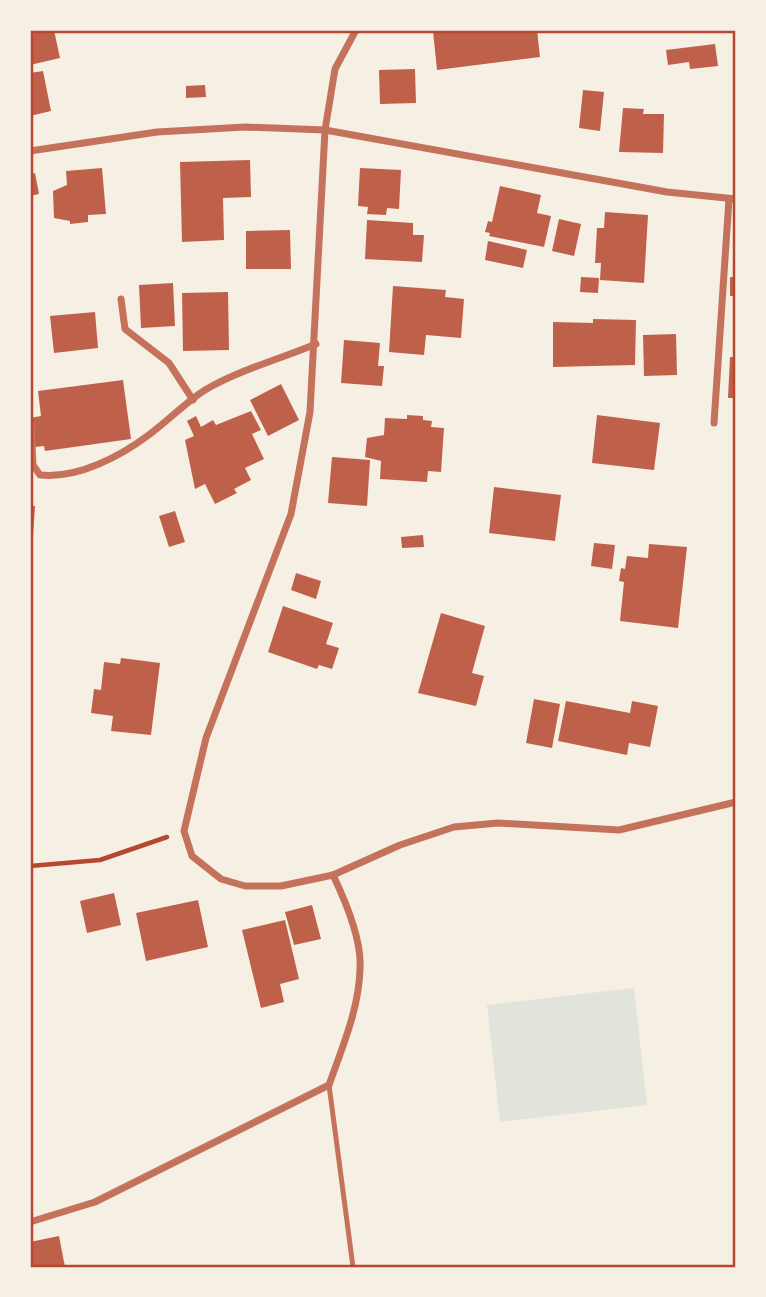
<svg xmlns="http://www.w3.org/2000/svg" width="766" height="1297" viewBox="0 0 766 1297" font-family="'Exo 2',sans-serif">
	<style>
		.green { fill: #e2e4dc }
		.building { fill: #bf614a }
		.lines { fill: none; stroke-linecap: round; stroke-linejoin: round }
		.path { stroke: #b5482f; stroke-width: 4.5 }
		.service { stroke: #c5725c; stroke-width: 5 }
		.minor { stroke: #c5725c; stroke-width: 7 }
		.neatline { fill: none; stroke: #b5482f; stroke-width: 2.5 }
	</style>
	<rect width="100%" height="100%" fill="#f6efe4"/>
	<polygon class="green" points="634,988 647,1105 500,1122 487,1005"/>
	<g class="building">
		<polygon points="30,30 54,30 60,58 30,65"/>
		<polygon points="537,30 540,57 437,70 433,31"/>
		<polygon points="715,44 718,66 690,69 689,62 668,65 666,50"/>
		<polygon points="415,69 416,103 380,104 379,70"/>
		<polygon points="43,71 51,111 30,116 30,73"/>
		<polygon points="205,85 206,97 186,98 186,86"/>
		<polygon points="583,90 604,92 600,131 579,128"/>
		<polygon points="623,108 644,109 643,114 664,114 663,153 619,152"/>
		<polygon points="250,160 251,197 223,198 224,240 182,242 180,162"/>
		<polygon points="102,168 106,214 88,215 88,222 70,224 70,221 54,218 53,191 67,185 66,171"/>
		<polygon points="360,168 401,170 399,209 387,208 386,215 367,214 368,207 358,206"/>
		<polygon points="35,173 39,194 30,196 30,174"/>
		<polygon points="500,186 541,195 537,213 551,216 544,247 489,236 490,233 485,232 488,221 492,222"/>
		<polygon points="605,212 648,215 644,283 600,280 601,263 595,263 597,228 604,228"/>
		<polygon points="559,219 581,224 574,256 552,251"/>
		<polygon points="367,220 413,223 413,235 424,235 422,262 365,259"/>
		<polygon points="290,230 291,269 246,269 246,231"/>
		<polygon points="488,241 527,250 523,268 485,260"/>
		<polygon points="581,277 599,278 598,293 580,292"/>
		<rect x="730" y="277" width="6" height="19"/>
		<polygon points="173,283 175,326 141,328 139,285"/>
		<polygon points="393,286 446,290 445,297 464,299 461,338 426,335 424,355 389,352"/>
		<polygon points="228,292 229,350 183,351 182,293"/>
		<polygon points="95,312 98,348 54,353 50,316"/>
		<polygon points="593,319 636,320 635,365 553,367 553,322 593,323"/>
		<polygon points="676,334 677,375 644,376 643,335"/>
		<polygon points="344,340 380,343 378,366 384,366 382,386 341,383"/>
		<polygon points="730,357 736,357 736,398 728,398"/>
		<polygon points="123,380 131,439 45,451 44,446 35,447 30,418 41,416 38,391"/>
		<polygon points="281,384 299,420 268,436 250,400"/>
		<polygon points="251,411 261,430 252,434 264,459 245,468 251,480 234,489 237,493 215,504 205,484 195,489 185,440 194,436 187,421 196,416 201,427 213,420 216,425"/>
		<polygon points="407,415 423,416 423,420 432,421 431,427 444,428 441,472 428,471 427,482 380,479 381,461 365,457 367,438 384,435 385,418 407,419"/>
		<polygon points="597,415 660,423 654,470 592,463"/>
		<polygon points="332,457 370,460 367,506 328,503"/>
		<polygon points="494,487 561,495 555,541 489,533"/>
		<polygon points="30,506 35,506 33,537 30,537"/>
		<polygon points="175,511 185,542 169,547 159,516"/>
		<polygon points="423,535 424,547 402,548 401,537"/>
		<polygon points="594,543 615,545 612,569 591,566"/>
		<polygon points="649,544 687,547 678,628 620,621 624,582 619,581 621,568 625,569 627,556 648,558"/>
		<polygon points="296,573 321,581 316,599 291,590"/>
		<polygon points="283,606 333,623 326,644 339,648 332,669 319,665 317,669 268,652"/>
		<polygon points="441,613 485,626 472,673 484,676 476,706 418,693"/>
		<polygon points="121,658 160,663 151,735 111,731 113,716 91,713 94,689 101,690 104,662 120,664"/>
		<polygon points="534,699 560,704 552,748 526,743"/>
		<polygon points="566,701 630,713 632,701 658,706 650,747 629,743 627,755 558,741"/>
		<polygon points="114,893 121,925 87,933 80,901"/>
		<polygon points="198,900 208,947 146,961 136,913"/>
		<polygon points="312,905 321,939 294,945 285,912"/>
		<polygon points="285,920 299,979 280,984 284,1002 261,1008 242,930"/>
		<polygon points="59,1236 65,1267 30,1267 30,1242"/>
	</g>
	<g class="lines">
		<polyline class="path" points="30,866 100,860 167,837"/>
		<polyline class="service" points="329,1085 353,1267"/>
		<g class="minor">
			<polyline points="356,30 335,69 325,130 310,412 291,514 206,738 184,831 192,856 221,879 245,886 281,886 333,875 400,845 454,827 498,823 619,830 736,802"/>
			<polyline points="30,151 157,132 245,127 325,130 667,192 736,199"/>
			<polyline points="121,299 125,329 169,363 193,400"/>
			<polyline points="714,423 729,199"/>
			<path d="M31,425L33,465L40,475C78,479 121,456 150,434C169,420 186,402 205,390C239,370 280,359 316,344"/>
			<path d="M30,1222L95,1202L329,1085C342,1048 359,1009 360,969C362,941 345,900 333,875"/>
		</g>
	</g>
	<rect width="766" height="1297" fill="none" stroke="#f6efe4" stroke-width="63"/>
	<rect x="32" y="32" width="702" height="1234" class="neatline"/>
</svg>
